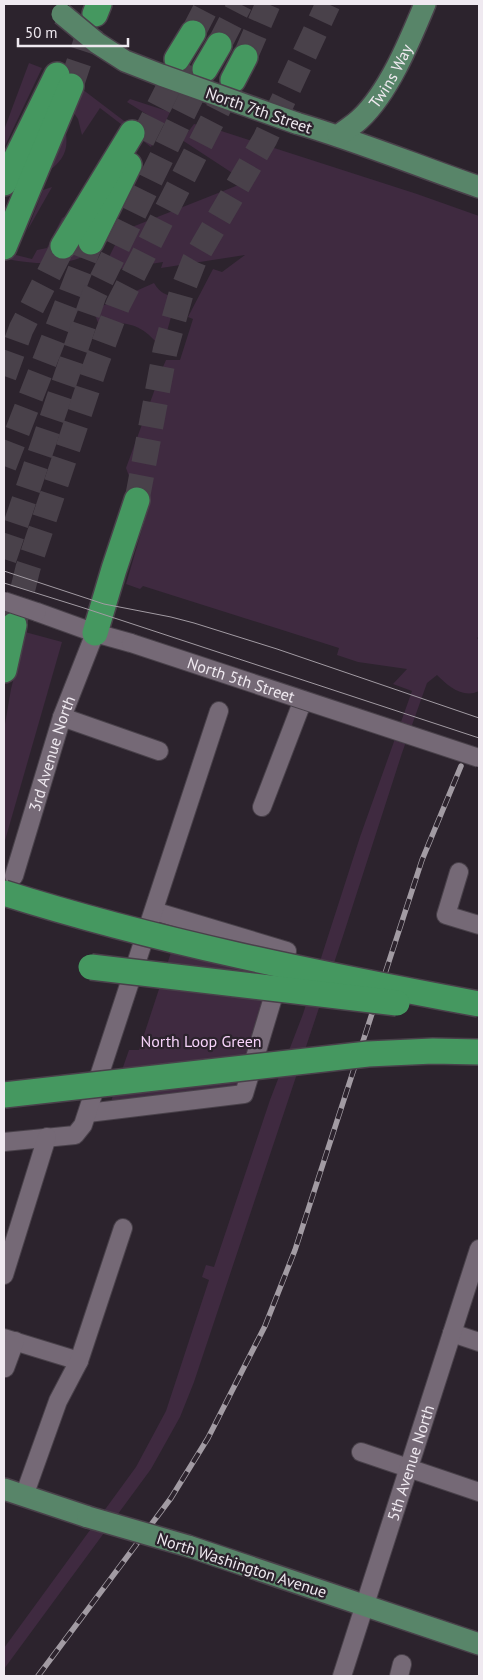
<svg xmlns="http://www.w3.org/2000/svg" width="483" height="1680" viewBox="0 0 483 1680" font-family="'PT Sans',sans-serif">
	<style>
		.green { fill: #3f2a40 }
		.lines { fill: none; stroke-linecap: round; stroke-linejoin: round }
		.highway-tunnel { stroke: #49414a; stroke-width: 25; stroke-dasharray: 25 12; stroke-linecap: butt }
		.minor-casing { stroke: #49414a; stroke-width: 20 }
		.major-casing { stroke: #49414a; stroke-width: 24 }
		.highway-casing { stroke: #49414a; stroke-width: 28 }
		.minor { stroke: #756976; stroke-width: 18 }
		.major { stroke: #588569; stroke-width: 21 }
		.highway { stroke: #459860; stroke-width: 25 }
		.tram { stroke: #a29ba3; stroke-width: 1 }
		.rail-casing { stroke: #a29ba3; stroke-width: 5.5 }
		.rail { stroke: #2c232d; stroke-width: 4; stroke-dasharray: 11; stroke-linecap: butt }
		.minor-bridge-casing { stroke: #49414a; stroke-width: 20; stroke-linecap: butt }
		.major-bridge-casing { stroke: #49414a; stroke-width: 24; stroke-linecap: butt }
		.highway-bridge-casing { stroke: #49414a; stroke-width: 28; stroke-linecap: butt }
		.minor-bridge { stroke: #756976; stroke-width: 18 }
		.major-bridge { stroke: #588569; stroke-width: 21 }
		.highway-bridge { stroke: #459860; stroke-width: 25 }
		.labels { text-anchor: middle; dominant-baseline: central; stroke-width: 4.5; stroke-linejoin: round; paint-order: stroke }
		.street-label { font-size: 16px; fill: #efe9f0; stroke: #2c232d }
		.park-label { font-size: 16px; fill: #f6d2f9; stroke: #2c232d }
	</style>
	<rect width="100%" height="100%" fill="#2c232d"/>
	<g class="green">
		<polygon points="29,63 42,68 4,148 4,130"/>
		<polygon points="47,68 57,70 153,143 151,147 100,108 82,135 78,119 74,113 81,94"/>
		<polygon points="130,99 170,112 164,125 127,102"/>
		<path d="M194,124L209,127L417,194L479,216V636L477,638L479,641V691C463,699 448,686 437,675L427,683L402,753L343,936L194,1382L180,1417L151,1469L4,1669V1648L136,1467L166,1411L209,1280L202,1277L206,1265L214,1267L270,1100L303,1014L360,837L412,691L393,684L407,669L358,662L337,655L339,648L143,586L140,589L126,584L145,519L126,468L163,367L166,360H180L193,319L188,317L213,269L222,272L245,255L161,268L163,262L113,270L115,266L104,267L122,231L246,182L182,140Z"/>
		<path d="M66,133C68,150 64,159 50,170Z"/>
		<polygon points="52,187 27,231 43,190"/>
		<path d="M70,214L103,240C99,245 95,251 89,254C65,267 33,264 7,259L4,252L32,259L37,250L47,248L62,218Z"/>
		<path d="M154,283C160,293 166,296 177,296L162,349C143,325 129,320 99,325L93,310Z"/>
		<polygon points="25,632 62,642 4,844 4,730 11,689"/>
		<polygon points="182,919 287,951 244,1094 108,1110 129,1050 139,1050"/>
	</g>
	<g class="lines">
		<g class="highway-tunnel">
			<polyline points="193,33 208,4"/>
			<polyline points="219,45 240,4"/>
			<polyline points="245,57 268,4"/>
			<polyline points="71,86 95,14"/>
			<polyline points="142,140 182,61"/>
			<polyline points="4,376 21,329 63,246"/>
			<polyline points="4,466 91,242"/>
			<polyline points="137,500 165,351 181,294 194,261 265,139 328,4"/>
			<polyline points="4,559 94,295 205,69"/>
			<polyline points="14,625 28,568 96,364 118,305 233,80"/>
		</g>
		<defs>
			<g id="minor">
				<polyline points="37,612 95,633 131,643"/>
				<polyline points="62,717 159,751"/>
				<polyline points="262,807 303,700"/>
				<polyline points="459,872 446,915 479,925"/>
				<path id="s1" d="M14,876L62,717L95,633"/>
				<polyline points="88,1113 244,1094 287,951 154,911"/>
				<polyline points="4,1142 75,1135 83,1125 219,711"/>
				<polyline points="4,1275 47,1137"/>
				<polyline points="452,1333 479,1342"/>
				<polyline points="4,1338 79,1361"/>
				<polyline points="5,1368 15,1341"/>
				<polyline points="361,1452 479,1492"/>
				<polyline points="24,1496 58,1401 79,1361 123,1228"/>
				<path id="s2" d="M342,1676L479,1249"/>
				<polyline points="399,1676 402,1664"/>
			</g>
			<g id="major">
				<path d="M296,123C358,141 418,166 479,187"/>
				<path id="s3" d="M338,136C345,130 354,125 360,119C389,92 410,40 425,4"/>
				<polyline points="4,1489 88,1517"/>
				<polyline points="188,1546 479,1644"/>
			</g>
			<g id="highway">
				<polyline points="95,14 99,4"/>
				<polyline points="177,59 193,33"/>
				<polyline points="205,69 219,45"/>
				<polyline points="233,80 245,57"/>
				<polyline points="4,183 57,75"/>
				<polyline points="91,242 129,165"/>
				<polyline points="63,246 132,133"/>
				<polyline points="4,247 71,86"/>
				<polyline points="95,633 114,569 137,500"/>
				<polyline points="4,670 14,625"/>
			</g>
		</defs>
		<use href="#minor" class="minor-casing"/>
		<use href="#major" class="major-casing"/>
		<use href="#highway" class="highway-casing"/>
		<use href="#minor" class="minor"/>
		<use href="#major" class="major"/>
		<use href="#highway" class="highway"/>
		<g class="tram">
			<polyline points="4,571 104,604 171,617 194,623 277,649 479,718"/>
			<polyline points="4,583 84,608 479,738"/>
		</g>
		<defs>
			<polyline id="rail" points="38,1676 171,1498 208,1438 265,1326 295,1250 422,860 461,766"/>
		</defs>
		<use href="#rail" class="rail-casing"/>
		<use href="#rail" class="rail"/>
		<defs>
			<g id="minor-bridge">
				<polyline points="4,601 37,612"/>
				<path id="s4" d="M131,643L479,758"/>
			</g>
			<g id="major-bridge">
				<polyline points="62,14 97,43 125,61 161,75 296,123"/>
				<polyline points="88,1517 188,1546"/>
			</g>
			<g id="highway-bridge">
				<path d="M4,893C159,942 319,974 479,1004"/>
				<polyline points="91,967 397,1003"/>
				<polyline points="4,1095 368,1054 433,1051 479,1052"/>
			</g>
		</defs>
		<use href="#minor-bridge" class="minor-bridge-casing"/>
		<use href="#major-bridge" class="major-bridge-casing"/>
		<use href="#highway-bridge" class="highway-bridge-casing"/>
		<use href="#minor-bridge" class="minor-bridge"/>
		<use href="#major-bridge" class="major-bridge"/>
		<use href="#highway-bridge" class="highway-bridge"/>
	</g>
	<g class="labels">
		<g class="street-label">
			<text stroke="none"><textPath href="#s3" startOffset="81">Twins Way</textPath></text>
			<text transform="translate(259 110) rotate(19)">North 7th Street</text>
			<text stroke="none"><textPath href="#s4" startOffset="116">North 5th Street</textPath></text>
			<text stroke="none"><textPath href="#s1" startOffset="128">3rd Avenue North</textPath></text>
			<text stroke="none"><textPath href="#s2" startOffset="224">5th Avenue North</textPath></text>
			<text transform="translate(242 1565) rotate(18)">North Washington Avenue</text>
		</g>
		<g class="park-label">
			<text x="201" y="1041">North Loop Green</text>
		</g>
	</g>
	<rect width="483" height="1680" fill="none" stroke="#efe9f0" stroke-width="10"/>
	<path d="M18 38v8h110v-8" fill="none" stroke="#efe9f0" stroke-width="2.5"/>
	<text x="25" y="38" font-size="15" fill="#efe9f0" stroke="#2c232d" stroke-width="4" paint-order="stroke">50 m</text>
</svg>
